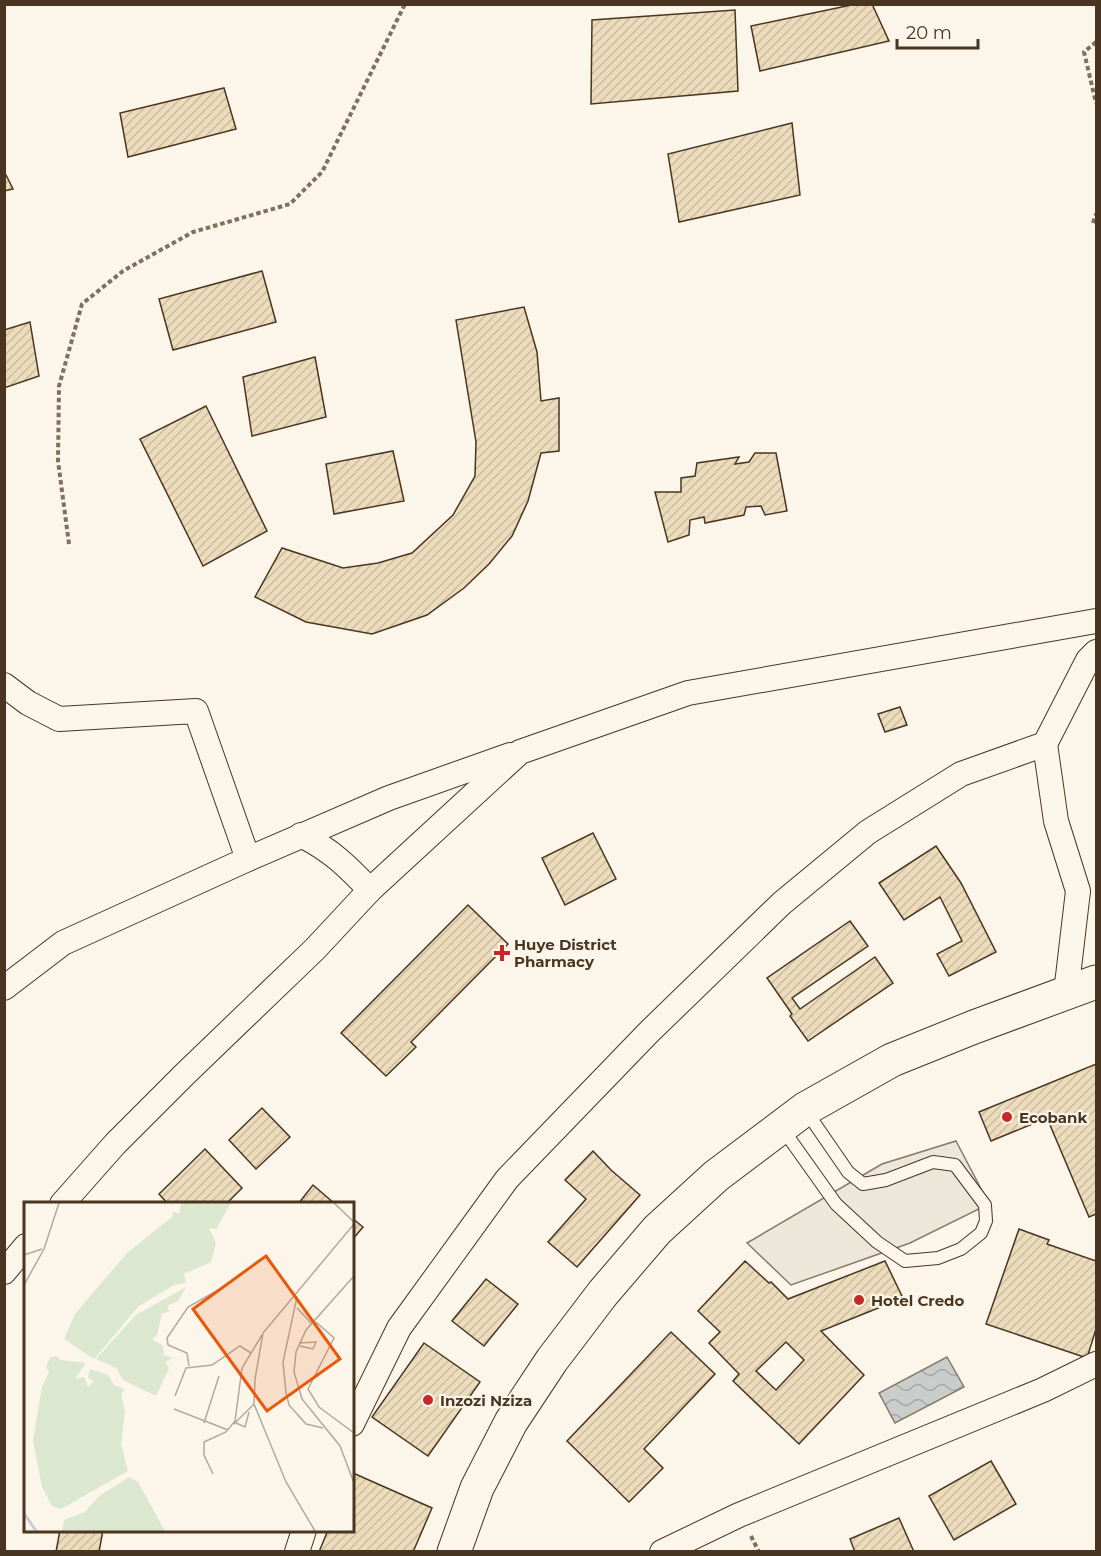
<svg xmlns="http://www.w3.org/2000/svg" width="1101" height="1556" viewBox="0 0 1101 1556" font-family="Montserrat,sans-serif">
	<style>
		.parking { fill: #ede7d9; stroke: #887966; stroke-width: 1.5 }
		.water { fill: url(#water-waves); stroke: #887966; stroke-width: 1.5 }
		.building { fill: url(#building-hatch); stroke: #4a3520; stroke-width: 1.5; fill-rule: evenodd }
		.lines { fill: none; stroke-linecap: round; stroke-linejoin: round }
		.service-casing { stroke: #4a3520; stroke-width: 14 }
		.minor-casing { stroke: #4a3520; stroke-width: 26 }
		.trunk-casing { stroke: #4a3520; stroke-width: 35 }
		.path { stroke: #7f6f5c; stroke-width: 4; stroke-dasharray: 4.5 3; stroke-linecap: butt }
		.service { stroke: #fbf6e9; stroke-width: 12 }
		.minor { stroke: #fbf6e9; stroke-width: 24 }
		.trunk { stroke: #fbf6e9; stroke-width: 33 }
		.poi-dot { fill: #c62828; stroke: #fbf6e9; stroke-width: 2 }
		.labels { text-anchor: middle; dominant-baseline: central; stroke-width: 4.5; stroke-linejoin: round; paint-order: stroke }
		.poi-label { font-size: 15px; font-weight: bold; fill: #4a3520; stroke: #fbf6e9; text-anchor: start }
		.inset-river { fill: none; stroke: #c9cecd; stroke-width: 3 }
		.inset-road { fill: none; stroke: #b4a999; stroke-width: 1.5 }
		.view { fill: #e8590c; fill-opacity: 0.15; stroke: #e8590c; stroke-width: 3 }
		.inset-edge { fill: none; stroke: #4a3520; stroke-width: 3 }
	</style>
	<defs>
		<pattern id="water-waves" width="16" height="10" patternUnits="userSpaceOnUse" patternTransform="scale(1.5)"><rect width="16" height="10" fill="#c9cecd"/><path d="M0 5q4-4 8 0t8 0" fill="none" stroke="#a5a8a6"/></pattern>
		<pattern id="building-hatch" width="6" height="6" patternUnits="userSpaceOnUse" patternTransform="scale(1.5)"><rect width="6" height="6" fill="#ecdcbc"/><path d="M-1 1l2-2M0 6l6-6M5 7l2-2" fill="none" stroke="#ccbda1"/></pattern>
	</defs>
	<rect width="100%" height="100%" fill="#fbf6e9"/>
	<polygon class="parking" points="956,1141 989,1204 910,1243 791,1285 747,1243 882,1164"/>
	<polygon class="water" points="947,1357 964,1387 895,1423 879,1393"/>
	<g class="building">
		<polygon points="856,4 872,4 889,41 760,71 751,26"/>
		<polygon points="735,10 738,91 591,104 592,20"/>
		<polygon points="224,88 236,129 128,157 120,113"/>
		<polygon points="792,123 800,195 679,222 668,154"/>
		<polygon points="4,171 13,189 4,191"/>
		<polygon points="262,271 276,322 173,350 159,299"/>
		<polygon points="524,307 537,352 541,401 559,398 559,451 541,453 528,501 512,536 489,564 464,588 427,615 372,634 306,622 255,597 282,548 343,568 378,563 412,553 453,515 475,476 476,442 456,320"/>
		<polygon points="30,322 39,376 4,388 4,330"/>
		<polygon points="315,357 326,417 252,436 243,377"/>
		<polygon points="206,406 267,531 203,566 140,439"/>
		<polygon points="393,451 404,501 334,514 326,464"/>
		<polygon points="755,453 776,453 787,511 765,515 761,506 746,507 744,515 705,523 704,517 690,520 689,535 668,542 655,492 681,492 681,478 695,476 697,463 739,457 735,464 749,462"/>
		<polygon points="900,707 907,725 885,732 878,714"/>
		<polygon points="593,833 616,879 565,905 542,858"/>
		<polygon points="936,846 961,883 996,952 949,976 937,954 962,941 940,897 904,920 879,883"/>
		<polygon points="468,905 508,944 411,1042 416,1047 386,1076 341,1033"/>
		<polygon points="850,921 868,946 792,998 800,1009 875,957 893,983 808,1041 790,1016 792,1014 767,978"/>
		<polygon points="1096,1064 1096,1214 1089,1217 1047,1118 991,1141 979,1112"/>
		<polygon points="262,1108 290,1137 256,1169 229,1140"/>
		<polygon points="205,1149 242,1188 226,1204 168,1204 159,1194"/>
		<polygon points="593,1151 611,1170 640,1195 577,1267 548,1242 586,1199 565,1180"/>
		<polygon points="313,1185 335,1204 298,1204"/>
		<polygon points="352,1218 363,1227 352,1240"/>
		<polygon points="1019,1229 1049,1240 1047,1244 1096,1261 1096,1329 1087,1358 986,1324"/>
		<path d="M745,1261L769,1283L771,1282L788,1299L885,1261L903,1298L821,1331L864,1375L799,1444L733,1381L739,1374L709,1343L720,1332L698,1311ZM786,1342L804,1360L776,1390L756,1371Z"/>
		<polygon points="486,1279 518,1304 484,1346 452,1321"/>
		<polygon points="671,1332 715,1374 644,1449 663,1468 629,1502 567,1441"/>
		<polygon points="424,1343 480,1382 428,1456 372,1417"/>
		<polygon points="991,1461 1016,1504 954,1540 929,1496"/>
		<polygon points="353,1473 432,1508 413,1552 319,1552 328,1530 352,1530"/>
		<polygon points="899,1518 914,1552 855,1552 850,1539"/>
		<polygon points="60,1530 103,1530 99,1552 56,1552"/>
	</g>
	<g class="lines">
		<defs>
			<polyline id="service" points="782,1128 836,1204 877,1242 905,1261 938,1258 961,1249 981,1233 986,1221 985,1205 955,1165 933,1162 886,1180 863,1184 848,1172 806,1111"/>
			<g id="minor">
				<polyline points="4,685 28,703 59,719 196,711 248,859"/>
				<polyline points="1045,744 1056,821 1078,891 1066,993"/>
				<path d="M301,835C331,850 347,866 370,890"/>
				<polyline points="4,988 63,943 248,859 389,798 510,755"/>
				<polyline points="62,1204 115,1144 186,1073 315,949 370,890 520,752 688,693 1096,621"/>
				<polyline points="4,1272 26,1246"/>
				<polyline points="352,1424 399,1328 507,1179 649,1032 782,903 868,832 961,774 1045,744 1088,660 1096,652"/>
				<polyline points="297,1552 304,1530"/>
				<polyline points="662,1552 739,1515 1043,1390 1096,1364"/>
			</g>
			<polyline id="trunk" points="454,1552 477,1488 511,1422 552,1360 603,1293 657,1230 716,1176 805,1109 892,1060 974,1027 1096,982"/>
		</defs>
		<use href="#service" class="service-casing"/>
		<use href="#minor" class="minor-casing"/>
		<use href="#trunk" class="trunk-casing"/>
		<g class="path">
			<polyline points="1096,42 1084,52 1096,103"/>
			<polyline points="1093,223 1096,214"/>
			<polyline points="69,544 58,461 59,386 82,304 123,271 193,232 290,204 322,172 405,4"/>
			<polyline points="751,1536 759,1552"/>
		</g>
		<use href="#service" class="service"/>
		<use href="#minor" class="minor"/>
		<use href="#trunk" class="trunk"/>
	</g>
	<g class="poi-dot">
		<path d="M499 944h6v6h6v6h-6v6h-6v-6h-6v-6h6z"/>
		<circle cx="1007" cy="1117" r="6"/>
		<circle cx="859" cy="1300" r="6"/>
		<circle cx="428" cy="1400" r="6"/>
	</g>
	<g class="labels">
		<g class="poi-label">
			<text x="514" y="944">Huye District<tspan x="514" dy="17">Pharmacy</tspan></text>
			<text x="1019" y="1117">Ecobank</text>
			<text x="871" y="1300">Hotel Credo</text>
			<text x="440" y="1400">Inzozi Nziza</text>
		</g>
	</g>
	<g transform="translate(24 1202)">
		<rect width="330" height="330" fill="#fbf6e9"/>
		<path d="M157,1H207L192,27L185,26L192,41L187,60L160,72L162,81L150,83L115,104L70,157L40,137L51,112L103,51L148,15L150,9L155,12ZM162,85L154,99L143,104L145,109L138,112L133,133L128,137L139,144L140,153L149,156L141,160L145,166L132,194L99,178L92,166L72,157L112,113ZM32,154L37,158L62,161L51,177L60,175L64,185L70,179L64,176L66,167L84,173L90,183L101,187L97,192L101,210L97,242L104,269L37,307L28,304L18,285L9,239L18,185L25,170L22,165L26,156ZM105,275L114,280L141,329H38L40,318L61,310L75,294Z" fill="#dce7d0"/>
		<path class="inset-river" d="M0,311L12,329"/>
		<path class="inset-road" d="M310,1L330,20M0,53L18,47M330,74L282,128L272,150L270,170L278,197L316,244L330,281M0,83L20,47L35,1M273,95L259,160L262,191L265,203L282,222L299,226M273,106L287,121M292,120L310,136L284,187L295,205L330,231M275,141L292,140L289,147L276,144M165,164L163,151L144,143L143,136L164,105L196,87M151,194L162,166L188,163L216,144L227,151M150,207L204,228M180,221L195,174M212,221L221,225L225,210M210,222L230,202M189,272L180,253V240L202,230L211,219L218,166L238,133M291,329L262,280L230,202L231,177L239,131L330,22"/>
		<path class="view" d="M242,54L316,157L243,209L169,107Z"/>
		<rect width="330" height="330" class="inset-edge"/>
	</g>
	<rect width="1101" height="1556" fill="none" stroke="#4a3520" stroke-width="12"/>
	<path d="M897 39v9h81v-9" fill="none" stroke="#4a3520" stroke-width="3"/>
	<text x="906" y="39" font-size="18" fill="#4a3520" stroke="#fbf6e9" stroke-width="4.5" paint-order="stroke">20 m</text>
</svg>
